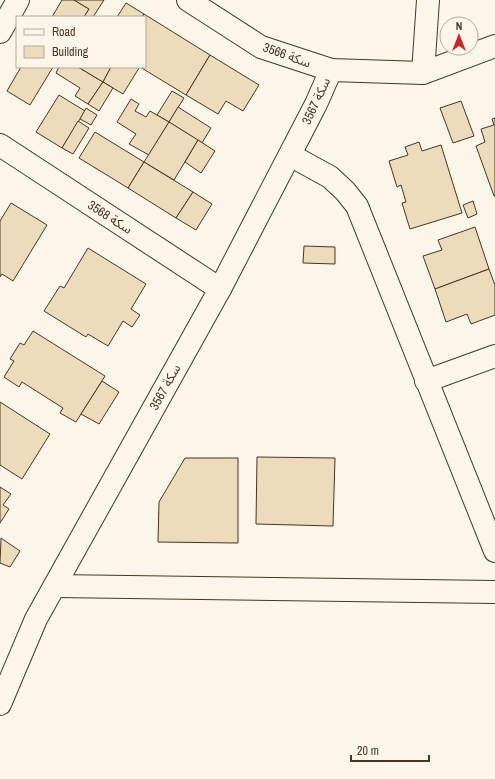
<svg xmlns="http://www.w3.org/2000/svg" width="495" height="779" viewBox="0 0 495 779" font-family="'Archivo Narrow','Noto Sans Arabic',sans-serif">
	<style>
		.building { fill: #ecdcbc; stroke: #4a3520 }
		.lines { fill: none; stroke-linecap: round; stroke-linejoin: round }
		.street-casing { stroke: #4a3520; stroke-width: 24 }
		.street { stroke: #fbf6e9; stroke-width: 22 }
		.labels { text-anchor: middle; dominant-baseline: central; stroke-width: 3; stroke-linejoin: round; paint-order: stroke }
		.street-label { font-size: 13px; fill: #4a3520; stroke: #fbf6e9 }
	</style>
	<rect width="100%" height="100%" fill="#fbf6e9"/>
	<g class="building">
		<polygon points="62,0 74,0 89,9 84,17 52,17"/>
		<polygon points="74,0 104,0 93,17 84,17 89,9"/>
		<polygon points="126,3 144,14 142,17 117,17"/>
		<polygon points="144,14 210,55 186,95 140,67 145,67 145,17 142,17"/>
		<polygon points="210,55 259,85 243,111 226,101 218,114 186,95"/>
		<polygon points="21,67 53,67 30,105 7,91"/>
		<polygon points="59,67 78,67 103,82 88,104 75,96 80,88 56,73"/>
		<polygon points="78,67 111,67 103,82"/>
		<polygon points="111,67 138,67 139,68 123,94 103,82"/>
		<polygon points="103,82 113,88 99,111 88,104"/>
		<polygon points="172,91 184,98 169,122 157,115"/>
		<polygon points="59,95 85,111 62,148 36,132"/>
		<polygon points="131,99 139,104 135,111 146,117 150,111 169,122 149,155 129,144 136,134 117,122"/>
		<polygon points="461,101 474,136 453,143 440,108"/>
		<polygon points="178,107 211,128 202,143 169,122"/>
		<polygon points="86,108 97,115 91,125 80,119"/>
		<polygon points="495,118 495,196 494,196 476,146 485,142 481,129 494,125 492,119"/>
		<polygon points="78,121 89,128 73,154 62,148"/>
		<polygon points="169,122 198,140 174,180 144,162"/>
		<polygon points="95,132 144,162 128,188 79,158"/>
		<polygon points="198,140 215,151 201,173 185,162"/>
		<polygon points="419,142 422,151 441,145 462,213 410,229 402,203 406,202 401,185 397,187 389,161 408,155 405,147"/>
		<polygon points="144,162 193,192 176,218 128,188"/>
		<polygon points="193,192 212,204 196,230 176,218"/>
		<polygon points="473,201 477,214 468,218 463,205"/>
		<polygon points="11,203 47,225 13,281 2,274 0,277 0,221"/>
		<polygon points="475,227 489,269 435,289 423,256 442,250 438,240"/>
		<polygon points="304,246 335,247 335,264 303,263"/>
		<polygon points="88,248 146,284 131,309 140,315 132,327 123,321 108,346 88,334 86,337 44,311 60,286 64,288"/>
		<polygon points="489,269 495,285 495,315 471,324 467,314 446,322 435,289"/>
		<polygon points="33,331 105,376 76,422 60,413 63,408 22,382 19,387 4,377 14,361 10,359 20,343 24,345"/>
		<polygon points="102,381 119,392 99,424 81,414"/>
		<polygon points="0,402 50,434 22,479 0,465"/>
		<polygon points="257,457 335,458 333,526 256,524"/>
		<polygon points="185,458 238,458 238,543 158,542 159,502"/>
		<polygon points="0,487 11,494 3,505 9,509 0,523"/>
		<polygon points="1,538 20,551 10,567 0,563"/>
	</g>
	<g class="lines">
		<defs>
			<g id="street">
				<polyline points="188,0 261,47 331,70 423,73 495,46"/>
				<polyline points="0,32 18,0"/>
				<polyline points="423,73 428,0"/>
				<polyline points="0,145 220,289"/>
				<polyline points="290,155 330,177 345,191 357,206 495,551"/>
				<polyline points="426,381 495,356"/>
				<polyline points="55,586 495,592"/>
				<polyline points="0,704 36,619 220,289 316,104 331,70"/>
			</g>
		</defs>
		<use href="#street" class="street-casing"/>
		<use href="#street" class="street"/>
	</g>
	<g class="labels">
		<g class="street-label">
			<text transform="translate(287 55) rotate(20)">سكة 3566</text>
			<text transform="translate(316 101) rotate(-65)">سكة 3567</text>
			<text transform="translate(110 217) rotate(33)">سكة 3568</text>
			<text transform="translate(165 387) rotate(-61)">سكة 3567</text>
		</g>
	</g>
	<rect x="16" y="16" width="130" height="52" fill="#fbf6e9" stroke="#b4a999"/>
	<rect x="24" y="29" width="20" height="6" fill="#fbf6e9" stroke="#b4a999"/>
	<text x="52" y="36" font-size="12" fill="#4a3520">Road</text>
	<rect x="24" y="46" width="20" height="12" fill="#ecdcbc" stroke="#b4a999"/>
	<text x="52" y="56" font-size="12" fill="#4a3520">Building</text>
	<g transform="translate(459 36)"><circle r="19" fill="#fbf6e9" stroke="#b4a999"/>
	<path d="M0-3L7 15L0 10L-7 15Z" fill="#c62828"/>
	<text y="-6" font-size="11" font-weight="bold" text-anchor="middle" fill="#4a3520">N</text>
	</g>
	<path d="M351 755v6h78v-6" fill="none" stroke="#4a3520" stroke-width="2"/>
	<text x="357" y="755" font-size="12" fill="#4a3520" stroke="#fbf6e9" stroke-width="3" paint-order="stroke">20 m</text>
</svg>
